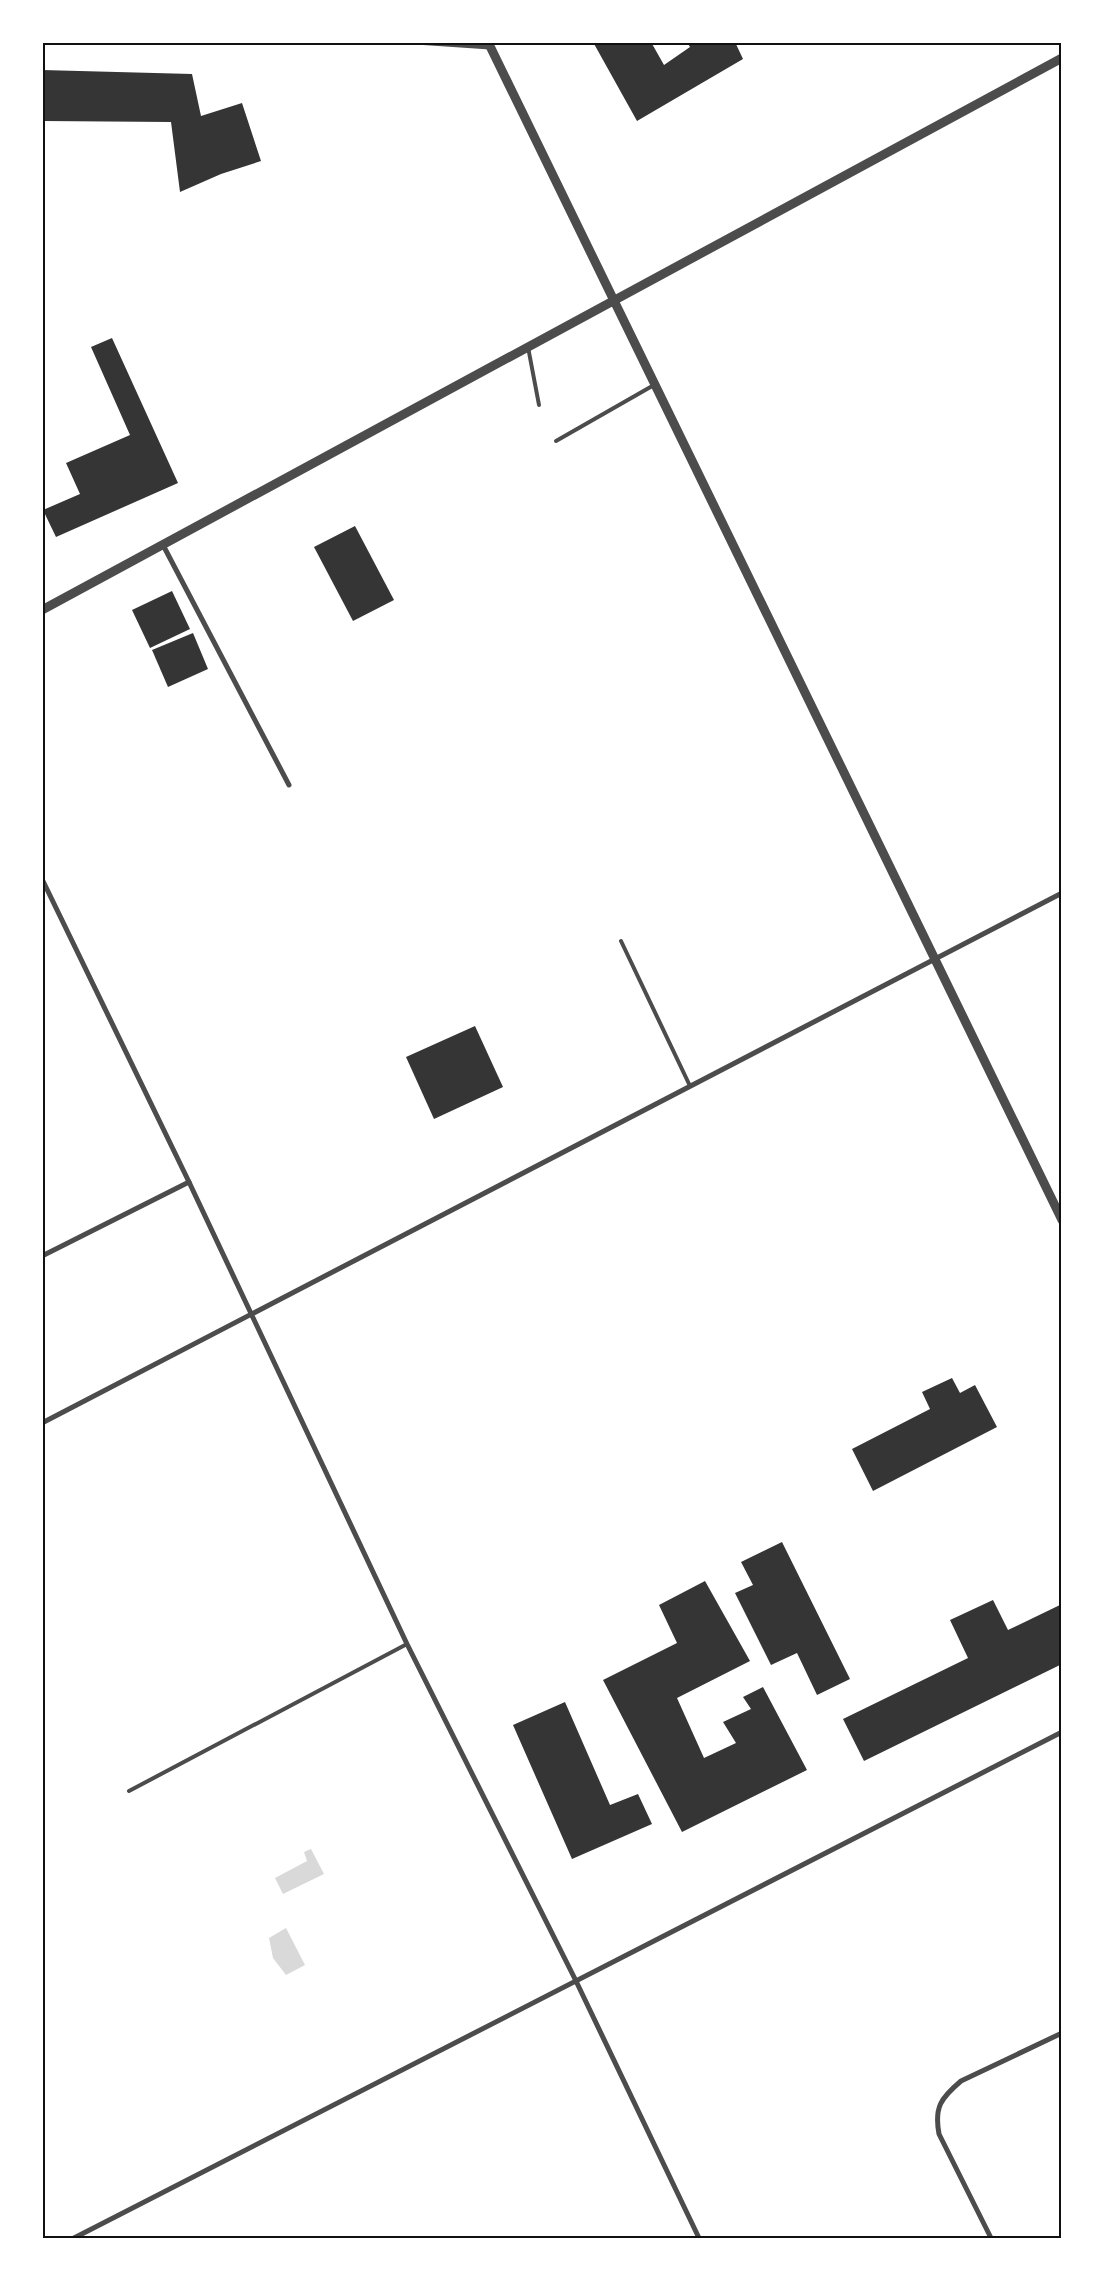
<svg xmlns="http://www.w3.org/2000/svg" width="1104" height="2281" viewBox="0 0 1104 2281" font-family="'Roboto Serif',serif">
	<style>
		.water { fill: #d9d9d9 }
		.building { fill: #353535 }
		.lines { fill: none; stroke-linecap: round; stroke-linejoin: round }
		.service { stroke: #4c4c4c; stroke-width: 4 }
		.minor { stroke: #4c4c4c; stroke-width: 5 }
		.tertiary { stroke: #4c4c4c; stroke-width: 9 }
		.neatline { fill: none; stroke: #111; stroke-width: 2 }
	</style>
	<rect width="100%" height="100%" fill="#fff"/>
	<g class="water">
		<polygon points="311,1849 324,1874 283,1894 275,1878 307,1861 304,1852"/>
		<polygon points="286,1928 305,1965 286,1975 273,1958 269,1938"/>
	</g>
	<g class="building">
		<polygon points="593,42 651,42 664,65 690,47 687,42 735,42 743,59 637,121"/>
		<polygon points="42,70 192,74 201,116 242,103 261,161 221,174 180,192 171,122 42,121"/>
		<polygon points="112,338 178,483 56,537 43,510 80,494 66,463 130,435 91,347"/>
		<polygon points="355,526 394,600 353,621 314,547"/>
		<polygon points="172,591 190,629 150,648 132,610"/>
		<polygon points="193,633 208,669 168,687 152,650"/>
		<polygon points="475,1026 503,1087 434,1119 406,1057"/>
		<polygon points="952,1378 960,1393 975,1385 997,1427 873,1491 852,1449 930,1409 922,1392"/>
		<polygon points="782,1542 850,1679 817,1695 797,1653 771,1665 735,1593 753,1585 741,1562"/>
		<polygon points="705,1581 750,1661 677,1698 704,1758 736,1743 723,1722 751,1709 743,1697 763,1687 807,1770 682,1832 603,1680 677,1643 659,1605"/>
		<polygon points="993,1600 1008,1630 1062,1604 1062,1664 864,1761 843,1719 968,1658 950,1620"/>
		<polygon points="565,1702 610,1805 638,1794 652,1824 572,1859 513,1725"/>
	</g>
	<g class="lines">
		<g class="service">
			<polyline points="528,347 539,405"/>
			<polyline points="556,441 654,385"/>
			<polyline points="621,941 690,1086"/>
			<polyline points="129,1791 407,1644"/>
		</g>
		<g class="minor">
			<polyline points="416,42 490,47 493,42"/>
			<polyline points="163,545 289,785"/>
			<polyline points="42,879 189,1182 407,1644 576,1981 699,2238"/>
			<polyline points="42,1256 189,1182"/>
			<polyline points="42,1423 1062,893"/>
			<polyline points="74,2238 1062,1732"/>
			<path d="M991,2238L939,2134C934,2107 941,2098 961,2081L1062,2033"/>
		</g>
		<g class="tertiary">
			<polyline points="488,42 1062,1220"/>
			<polyline points="42,610 1062,58"/>
		</g>
	</g>
	<rect width="1104" height="2281" fill="none" stroke="#ffffff" stroke-width="88"/>
	<rect x="44" y="44" width="1016" height="2193" class="neatline"/>
</svg>
